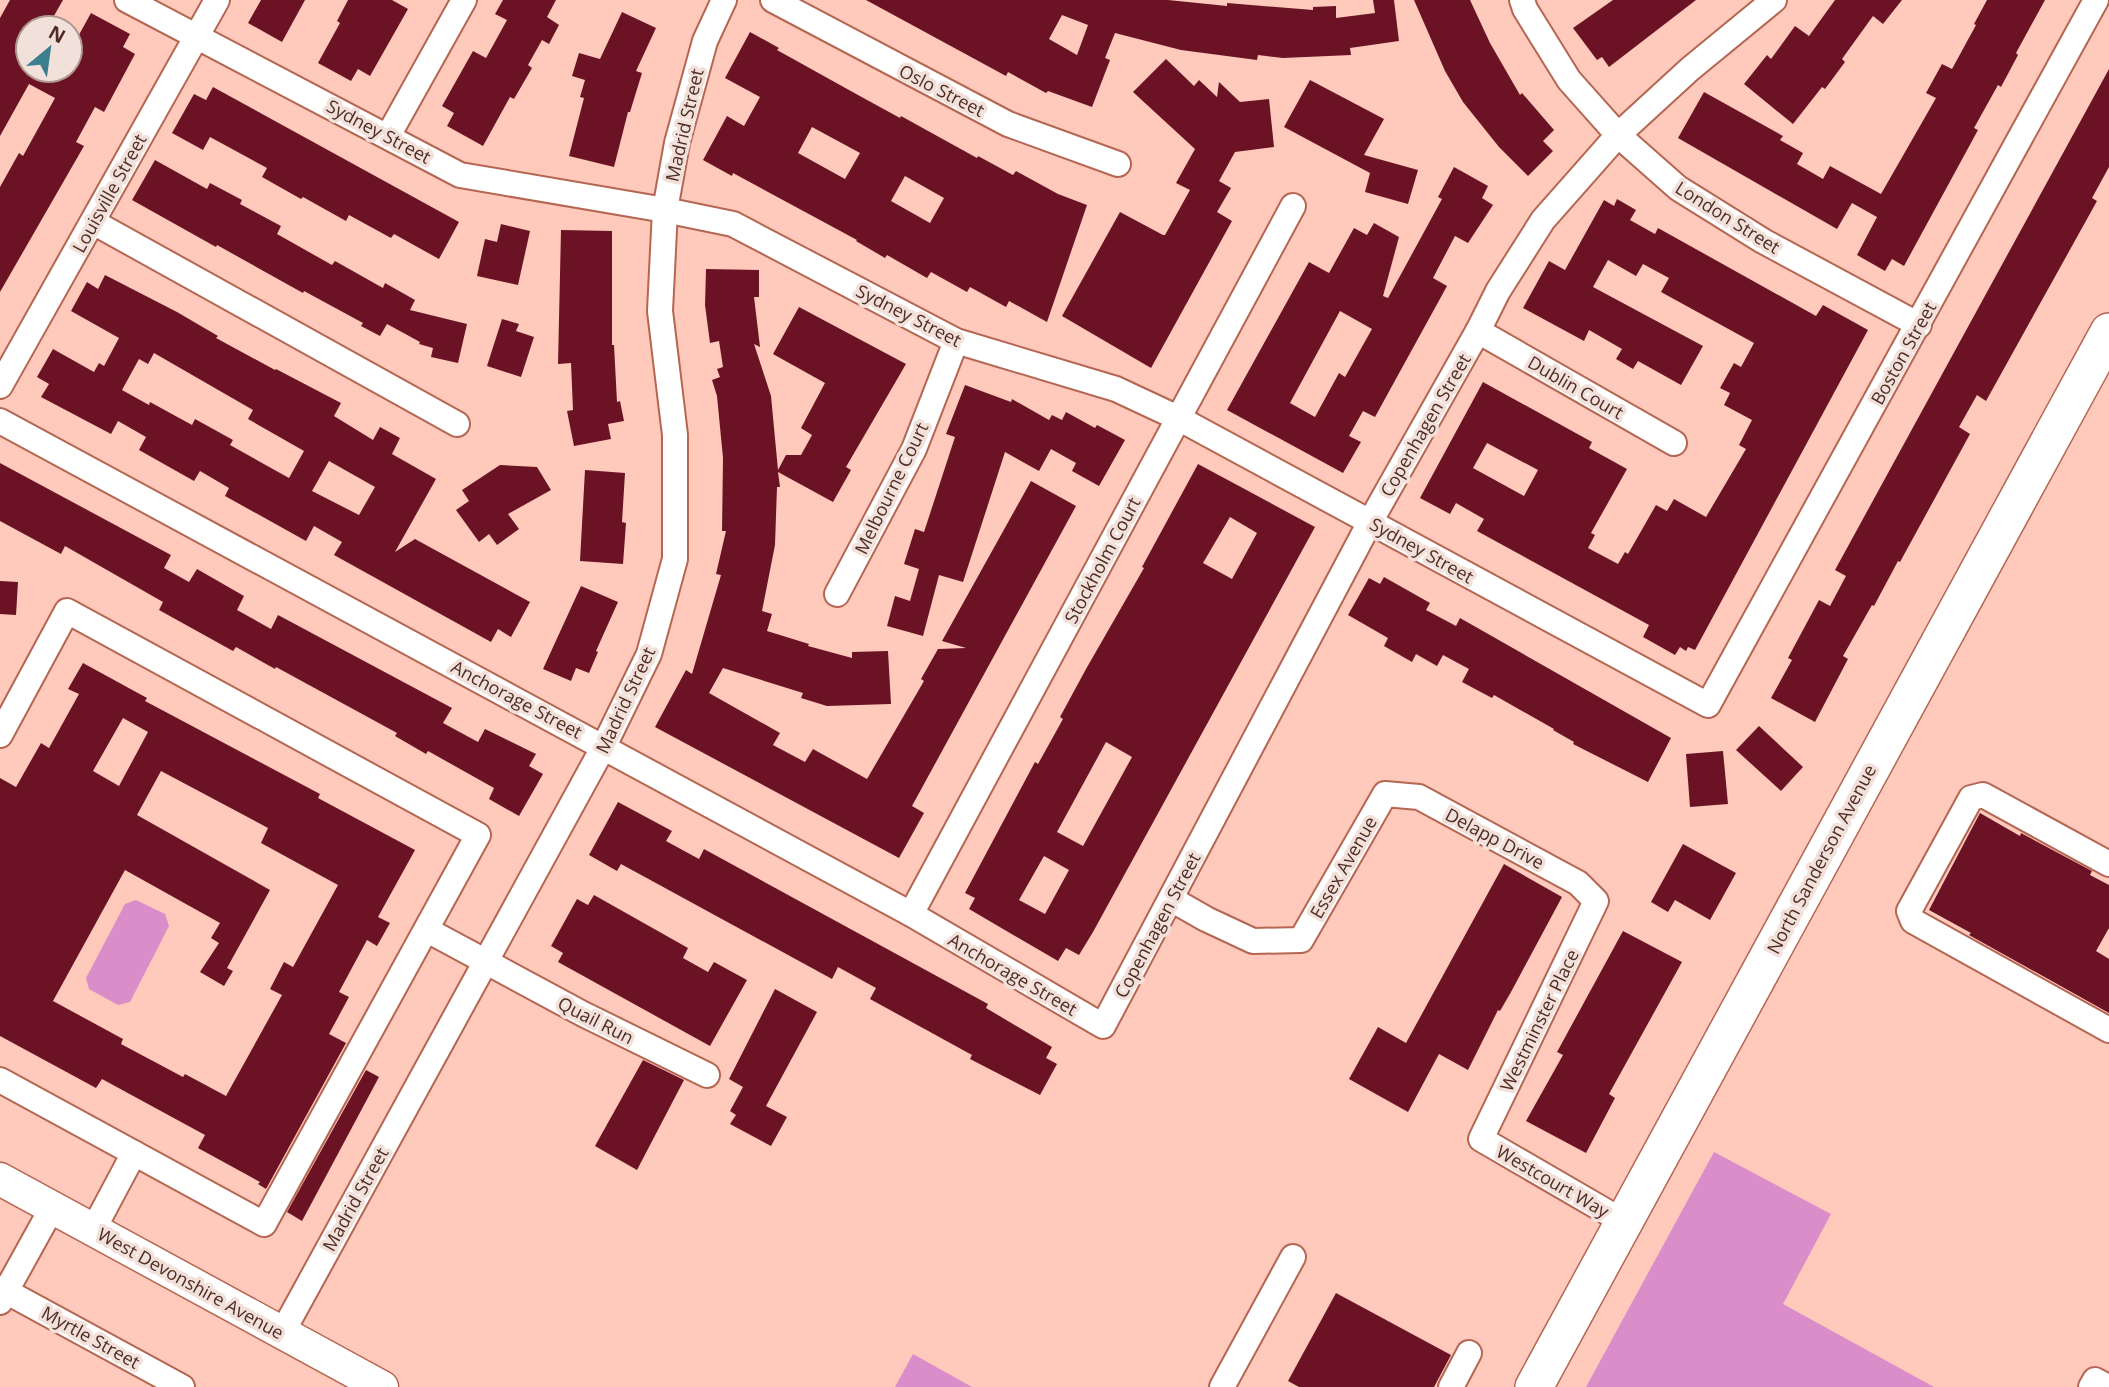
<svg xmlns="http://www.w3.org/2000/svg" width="2109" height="1387" viewBox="0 0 2109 1387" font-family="'Open Sans',sans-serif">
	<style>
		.green { fill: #da8dc9 }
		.building { fill: #6b1325; fill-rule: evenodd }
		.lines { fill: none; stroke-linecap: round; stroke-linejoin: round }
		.minor-casing { stroke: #b56652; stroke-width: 28 }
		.major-casing { stroke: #b56652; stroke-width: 35 }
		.highway-casing { stroke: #b56652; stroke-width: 40 }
		.minor { stroke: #fff; stroke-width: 24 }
		.major { stroke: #fff; stroke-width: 32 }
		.highway { stroke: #fff; stroke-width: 37 }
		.labels { text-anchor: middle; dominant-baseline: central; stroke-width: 7; stroke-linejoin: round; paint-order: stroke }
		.street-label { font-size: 18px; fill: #4e2c23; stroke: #f2e0db }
	</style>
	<rect width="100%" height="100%" fill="#ffc9bb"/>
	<g class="green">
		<polygon points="136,900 165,914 169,926 130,1002 118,1005 89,989 86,978 125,904"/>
		<polygon points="1714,1152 1831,1214 1783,1304 1934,1387 1586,1387"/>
		<polygon points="913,1354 972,1387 895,1387"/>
	</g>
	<g class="building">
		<polygon points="10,0 63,0 51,21 42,16 36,28 28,28 28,70 70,70 70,51 91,13 130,34 123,47 135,54 104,112 95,107 76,142 84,146 0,292 0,187 19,153 23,156 55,98 29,84 0,136 0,18"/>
		<polygon points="261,0 305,0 282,42 248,23"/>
		<polygon points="348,0 392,0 408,9 370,76 358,69 351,81 318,63 340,23 337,21"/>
		<polygon points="503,0 556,0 547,17 559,25 549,44 542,40 528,65 532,68 514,99 510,97 483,146 447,126 454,113 442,106 473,51 486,58 507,20 495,14"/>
		<path d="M866,0H1168L1227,6V3L1313,10V7L1336,6V18L1375,13L1373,0H1394L1399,41L1350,48L1351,55L1283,58L1258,55L1257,60L1181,50L1115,33L1105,58L1110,60L1092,107L1048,91L1046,93L1008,72L1006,76ZM1062,15L1088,25L1077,55L1049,39Z"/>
		<polygon points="1414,0 1470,0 1490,43 1520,95 1522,93 1554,130 1543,141 1553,151 1528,176 1499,147 1463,102 1445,71"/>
		<polygon points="1613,0 1696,0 1609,67 1602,57 1597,60 1573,28"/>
		<polygon points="1835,0 1902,0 1883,24 1873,16 1842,59 1845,62 1825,89 1822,87 1793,124 1744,84 1767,55 1771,59 1795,26 1809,36"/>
		<polygon points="1987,0 2045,0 2016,53 2018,55 2001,87 1998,85 1974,128 1978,130 1904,266 1892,259 1885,271 1857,255 1877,217 1852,203 1837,229 1678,138 1704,92 1783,136 1780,140 1803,153 1797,164 1823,179 1830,166 1881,194 1936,98 1926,93 1942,64 1952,69 1976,25 1974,24"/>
		<polygon points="622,12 656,28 636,71 642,73 630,112 628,112 614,167 569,156 584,98 580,97 585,80 572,76 579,53 600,59"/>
		<path d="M750,32L779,48L777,50L858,95L900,118L901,116L977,158L978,156L1013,175L1016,171L1058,194L1087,205L1047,322L1009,301L1006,307L970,287L967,292L931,272L927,278L887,255L885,258L856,241L857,240L733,173L732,176L703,160L727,116L744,126L760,97L725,78ZM812,127L860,153L845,179L798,153ZM905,176L944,198L930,223L891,201Z"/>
		<polygon points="1166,59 1194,86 1199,80 1217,97 1219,82 1240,102 1269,99 1274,147 1235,152 1219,181 1231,188 1217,212 1232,221 1151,368 1062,316 1120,212 1163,235 1165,235 1190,190 1176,183 1195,149 1133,92"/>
		<polygon points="2109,69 2109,167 2092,198 2097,201 1986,401 1977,395 1959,427 1970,434 1900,562 1898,561 1874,606 1872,605 1843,656 1848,659 1815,722 1771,698 1792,660 1788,658 1819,600 1830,606 1846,576 1835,570"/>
		<polygon points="1310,80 1384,119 1364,155 1418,170 1408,204 1365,192 1370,173 1284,127"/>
		<polygon points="213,87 459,222 439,259 394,234 391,238 349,215 346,221 303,197 301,199 262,177 267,168 210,137 203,150 172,133 194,94 206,100"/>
		<polygon points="155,160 207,189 210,183 242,200 240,204 281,226 277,234 332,265 335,261 383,288 385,283 415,300 410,310 467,324 458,363 431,357 433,348 419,344 420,342 387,324 380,336 361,326 363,323 304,291 303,293 217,245 216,247 132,200"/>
		<path d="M1454,167L1488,186L1482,198L1493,205L1468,243L1455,236L1433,278L1447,286L1375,417L1363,411L1349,436L1361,442L1343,473L1227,410L1309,262L1329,273L1354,228L1367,235L1374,223L1399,237L1383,296L1388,298L1442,199L1438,197ZM1340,311L1372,329L1345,377L1339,373L1315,417L1290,403Z"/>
		<path d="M1617,199L1636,210L1630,220L1655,234L1658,228L1816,316L1823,305L1868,330L1695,650L1688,647L1686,651L1680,647L1675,655L1643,637L1649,625L1477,531L1484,519L1456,503L1450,514L1420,498L1483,382L1592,442L1589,448L1627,469L1591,533L1595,535L1588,548L1618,564L1625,552L1628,554L1656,505L1667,511L1674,499L1706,517L1746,449L1739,445L1752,420L1724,405L1730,393L1720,388L1734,363L1741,367L1754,343L1661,292L1669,278L1643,264L1636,276L1608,260L1593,287L1703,346L1681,385L1638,361L1633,369L1616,359L1622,349L1589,330L1584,341L1523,308L1549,261L1565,270L1604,200L1614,206ZM1487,443L1538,470L1524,496L1473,468Z"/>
		<polygon points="501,224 530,231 518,285 477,276 485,239 497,242"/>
		<polygon points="561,230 612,231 612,345 614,345 617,402 620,401 624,421 608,424 611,439 574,446 567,411 573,410 571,363 558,364"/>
		<polygon points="706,269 759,270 759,297 754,297 760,347 754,344 771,396 778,470 786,455 801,455 812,435 801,428 825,383 773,354 799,307 906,364 846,467 851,470 833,502 778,472 780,487 777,487 775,545 762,611 772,614 767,631 809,644 808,646 852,658 852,652 888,651 891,704 827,706 801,698 803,693 723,668 709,693 780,733 773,745 805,762 813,749 867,779 924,681 921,679 938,649 966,648 942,641 1031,481 1076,506 912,806 924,813 899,858 655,727 686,670 692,674 721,575 716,574 726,531 722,531 723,458 717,396 712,380 720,377 717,369 723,367 719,341 710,343 705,305"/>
		<path d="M105,275L177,312L218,336L216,338L275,370L276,369L341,403L334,416L373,440L380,427L400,438L392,454L436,479L395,552L415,539L530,602L511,637L498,629L491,642L334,555L342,542L314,526L306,541L225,496L229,488L200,471L194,481L139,450L146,437L118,421L111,434L41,397L49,384L37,377L53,349L94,372L99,363L104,366L119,338L71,311L87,282L98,289ZM154,353L253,410L248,419L304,451L289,478L230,445L233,440L195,419L192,425L150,402L149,405L122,390L139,359L148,364ZM329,461L375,487L359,515L312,491Z"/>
		<polygon points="502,319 519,324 516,331 534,337 521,377 487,366"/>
		<polygon points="965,385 1011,402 1012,399 1049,420 1052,415 1062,420 1066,412 1095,428 1097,425 1125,440 1099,486 1072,471 1076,463 1051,449 1039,471 1005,452 963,582 939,575 923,636 887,626 895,596 910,601 919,569 904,564 915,529 924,532 955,437 946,434"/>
		<polygon points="0,463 171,555 164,568 189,582 197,569 244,596 237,610 271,629 278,615 452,708 443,723 478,742 485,729 536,754 529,766 543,774 519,816 489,799 494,788 428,751 426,754 395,736 397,733 276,667 275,669 236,647 233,651 159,610 163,602 65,546 61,554 0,521"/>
		<path d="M1198,464L1315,527L1093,932L1079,955L1066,948L1058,961L969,909L975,898L965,893L1035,762L1038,764L1063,719L1060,717L1086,669L1144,568L1142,567ZM1230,517L1257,533L1232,579L1203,563ZM1106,742L1132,757L1083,846L1057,832ZM1044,856L1069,870L1045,914L1019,900Z"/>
		<polygon points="500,465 537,467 551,490 508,514 519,529 497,545 489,534 479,542 456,510 469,501 462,490"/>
		<polygon points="585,470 625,473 622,522 626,523 623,564 580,561"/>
		<polygon points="1384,577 1430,603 1426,610 1456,626 1460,618 1671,738 1648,782 1573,744 1574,742 1553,730 1554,729 1494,695 1492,698 1462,682 1469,669 1443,655 1437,666 1416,654 1412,662 1384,646 1388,638 1348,615 1369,578 1380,584"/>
		<polygon points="0,581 18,582 16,615 0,614"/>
		<polygon points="581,586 618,602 596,651 598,652 589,673 576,668 571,681 543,669"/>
		<path d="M83,663L147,698L145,701L320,794L318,798L415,850L378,917L390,923L377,946L367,940L339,992L349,997L329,1034L346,1043L266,1189L258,1184L260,1182L198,1148L205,1135L102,1079L96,1088L0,1036V778L16,787L41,743L49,748L79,694L68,689ZM123,718L148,732L119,786L93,771ZM161,771L268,828L261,843L338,885L293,967L284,962L270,989L282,995L226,1096L185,1074L183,1077L121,1044L123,1039L53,1001L125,870L220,923L211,938L219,943L200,972L224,986L233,971L227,968L270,890L137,815Z"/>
		<polygon points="1759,726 1803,767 1781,791 1736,750"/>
		<polygon points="1723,751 1728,804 1690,807 1686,754"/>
		<polygon points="618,802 672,831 666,841 699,859 704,849 988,1004 986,1008 1052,1047 1046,1058 1057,1064 1040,1095 970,1059 972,1055 870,999 876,988 838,967 832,979 621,864 617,871 589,855"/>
		<polygon points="1980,813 2020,836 2021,833 2092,871 2090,875 2109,885 2109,928 2096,951 2109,959 2109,1013 1969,935 1971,933 1929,910"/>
		<polygon points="1683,844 1736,873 1710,920 1675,900 1668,912 1651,902"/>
		<polygon points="1504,864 1562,897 1511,992 1500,1011 1498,1010 1468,1070 1439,1054 1408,1112 1349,1079 1378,1027 1406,1043"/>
		<polygon points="594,895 688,948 683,958 708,972 714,962 747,980 710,1046 558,962 563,953 551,946 577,899 588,905"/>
		<polygon points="1623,931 1682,962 1609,1094 1615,1098 1586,1153 1526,1121 1563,1055 1557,1052"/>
		<polygon points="775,989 817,1012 766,1106 787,1117 771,1146 730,1124 736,1115 730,1111 743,1087 729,1079"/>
		<polygon points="643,1060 684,1080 637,1170 595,1146"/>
		<polygon points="366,1070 379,1077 302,1221 287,1212"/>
		<polygon points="1336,1293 1451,1355 1434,1387 1299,1387 1288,1381"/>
	</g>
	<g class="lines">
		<defs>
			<g id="minor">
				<polyline points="127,0 460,175 665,210 733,224 956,341 1116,389 1178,418 1708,705 2096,0"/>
				<polyline points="773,0 1008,124 1118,164"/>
				<polyline points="1522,0 1525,9 1569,80 1618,135 1678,188 1763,241 1919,325"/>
				<polyline points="388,136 464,0"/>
				<polyline points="93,222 457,424"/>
				<polyline points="1478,331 1674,443"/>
				<polyline points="0,386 217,0"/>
				<polyline points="0,421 911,914 1103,1026 1370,522 1478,331 1498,291 1543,220 1618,135 1690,69 1774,0"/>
				<polyline points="837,594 914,449 956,341"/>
				<polyline points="0,735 67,611 478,835 264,1224 0,1080"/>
				<polyline points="2109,864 1983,795 1971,798 1909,911 1913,921 2109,1030"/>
				<polyline points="1171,899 1206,919 1253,941 1301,940 1385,794 1419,797 1578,883 1596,901 1481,1139 1624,1222"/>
				<polyline points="911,914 1293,206"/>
				<polyline points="427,930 583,1014 707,1075"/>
				<polyline points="93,1230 134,1153"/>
				<polyline points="0,1288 182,1387"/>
				<polyline points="0,1302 52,1208"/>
				<polyline points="282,1333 604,746 649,654 675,559 675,435 660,311 665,210 677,143 705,41 724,0"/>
				<polyline points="1222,1387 1293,1257"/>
				<polyline points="1451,1387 1469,1353"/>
				<polyline points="2091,1387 2095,1380 2108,1387"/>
			</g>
			<polyline id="major" points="0,1179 382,1387"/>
			<polyline id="highway" points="1534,1387 2109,332"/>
		</defs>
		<use href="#minor" class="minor-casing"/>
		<use href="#major" class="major-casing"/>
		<use href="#highway" class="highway-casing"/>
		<use href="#minor" class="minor"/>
		<use href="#major" class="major"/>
		<use href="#highway" class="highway"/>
	</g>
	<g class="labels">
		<g class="street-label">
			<text transform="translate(942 90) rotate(27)">Oslo Street</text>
			<text transform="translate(684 125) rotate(-77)">Madrid Street</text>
			<text transform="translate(379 131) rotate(28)">Sydney Street</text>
			<text transform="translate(109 193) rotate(-61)">Louisville Street</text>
			<text transform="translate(1728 217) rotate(32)">London Street</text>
			<text transform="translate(909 315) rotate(27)">Sydney Street</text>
			<text transform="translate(1903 353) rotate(-61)">Boston Street</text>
			<text transform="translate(1576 387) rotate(30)">Dublin Court</text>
			<text transform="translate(1425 425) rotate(-60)">Copenhagen Street</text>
			<text transform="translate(891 488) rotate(-64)">Melbourne Court</text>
			<text transform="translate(1422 550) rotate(29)">Sydney Street</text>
			<text transform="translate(1102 560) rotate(-62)">Stockholm Court</text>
			<text transform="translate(517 699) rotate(28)">Anchorage Street</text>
			<text transform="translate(625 700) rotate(-65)">Madrid Street</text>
			<text transform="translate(1495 838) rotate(28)">Delapp Drive</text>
			<text transform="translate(1821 859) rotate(-62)">North Sanderson Avenue</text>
			<text transform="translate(1343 867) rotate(-60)">Essex Avenue</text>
			<text transform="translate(1157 925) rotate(-62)">Copenhagen Street</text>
			<text transform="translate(1013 974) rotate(30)">Anchorage Street</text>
			<text transform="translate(596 1020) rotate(27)">Quail Run</text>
			<text transform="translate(1539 1020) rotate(-64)">Westminster Place</text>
			<text transform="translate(1553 1181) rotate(30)">Westcourt Way</text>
			<text transform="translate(355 1199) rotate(-61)">Madrid Street</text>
			<text transform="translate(191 1283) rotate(29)">West Devonshire Avenue</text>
			<text transform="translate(91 1337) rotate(29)">Myrtle Street</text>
		</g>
	</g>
	<g transform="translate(49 49) rotate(29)"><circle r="33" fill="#f2e0db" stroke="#b09891" stroke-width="2"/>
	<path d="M0-5L12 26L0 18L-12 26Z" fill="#3b7e8e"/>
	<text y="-10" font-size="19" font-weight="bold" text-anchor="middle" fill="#4e2c23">N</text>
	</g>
</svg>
